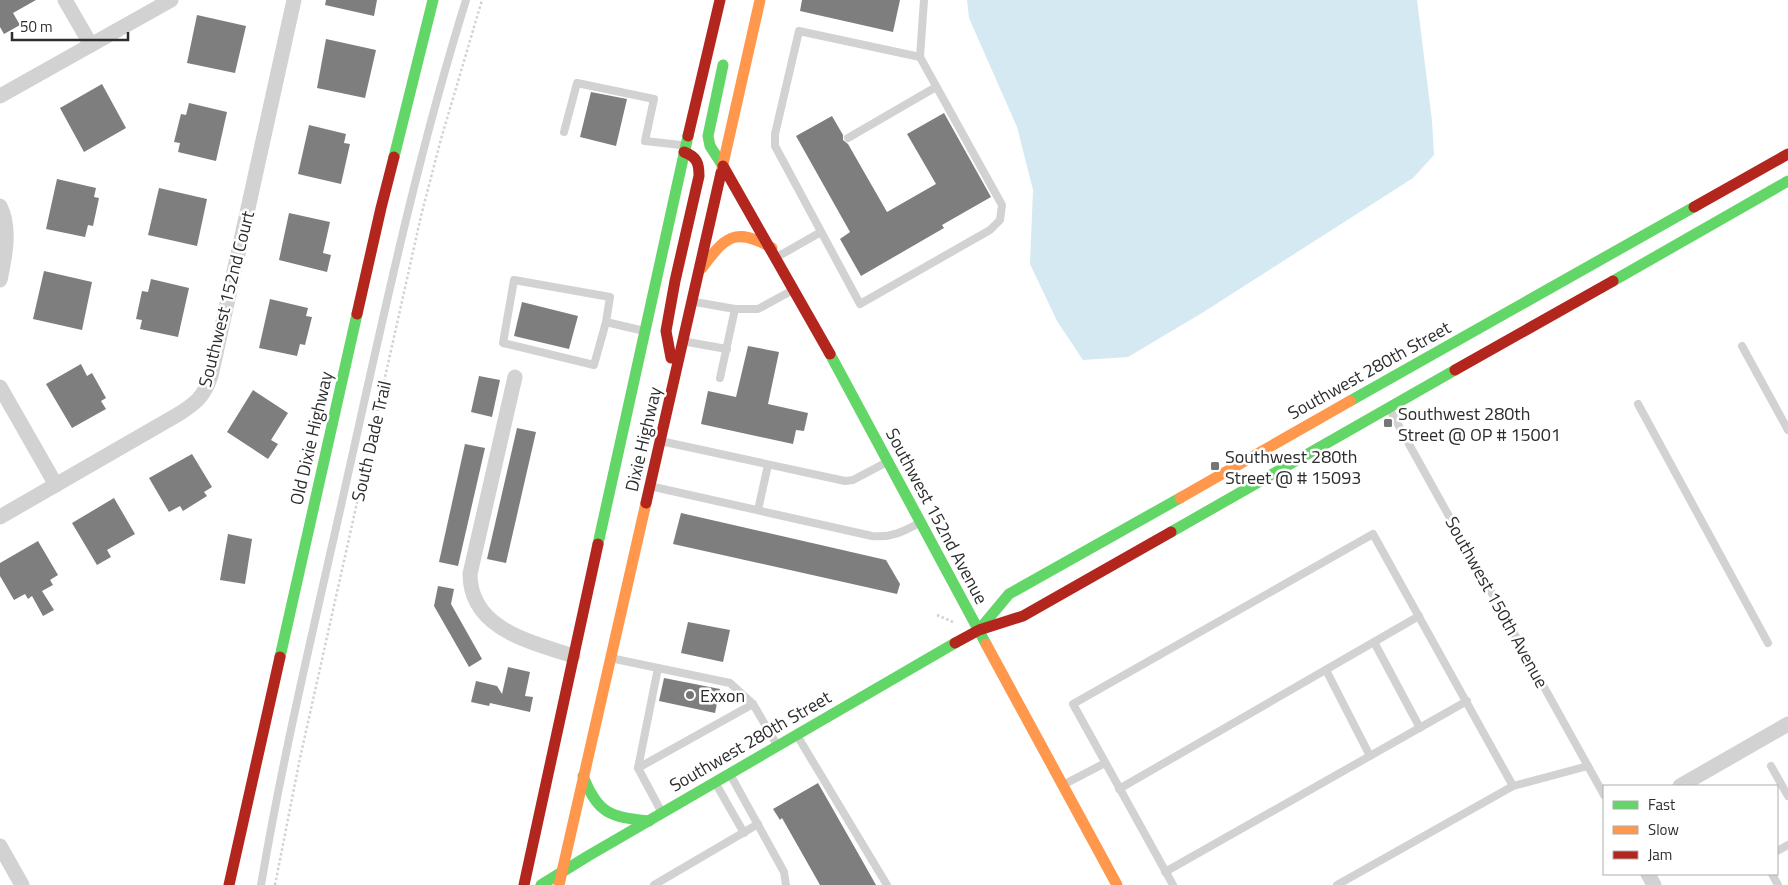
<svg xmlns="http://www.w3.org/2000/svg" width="1788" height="885" viewBox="0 0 1788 885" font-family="'Titillium Web',sans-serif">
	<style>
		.water { fill: #d5e9f3 }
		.building { fill: #7e7e7e }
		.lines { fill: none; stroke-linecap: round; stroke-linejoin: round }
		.path { stroke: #d2d2d2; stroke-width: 2.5; stroke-dasharray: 2.5 2.5; stroke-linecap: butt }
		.lane { stroke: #d2d2d2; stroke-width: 8 }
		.street { stroke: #d2d2d2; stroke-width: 15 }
		.fast { stroke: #63d668; stroke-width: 11 }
		.slow { stroke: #ff974d; stroke-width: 11 }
		.jam { stroke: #b3261e; stroke-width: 11 }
		.poi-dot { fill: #767676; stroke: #fff; stroke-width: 2 }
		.labels { text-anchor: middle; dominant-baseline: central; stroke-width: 5; stroke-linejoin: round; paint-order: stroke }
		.street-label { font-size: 18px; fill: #2d2d2d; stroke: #fff }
		.poi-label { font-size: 18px; fill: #2d2d2d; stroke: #fff; text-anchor: start }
	</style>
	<rect width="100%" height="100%" fill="#fff"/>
	<polygon class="water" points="967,0 1417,0 1432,121 1434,155 1413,178 1202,313 1128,357 1083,360 1057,321 1030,264 1033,190 1017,127 969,18"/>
	<g class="building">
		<polygon points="0,0 36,0 13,13 20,25 4,34 0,27"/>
		<polygon points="326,0 377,0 374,16 325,5"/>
		<polygon points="802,0 900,0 893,32 800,11"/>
		<polygon points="197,15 246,26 235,73 187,63"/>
		<polygon points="326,39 376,50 365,98 317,88"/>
		<polygon points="102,84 126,128 84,152 60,108"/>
		<polygon points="591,92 627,99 616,146 580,137"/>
		<polygon points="189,103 227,112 216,161 178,152 180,143 174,142 181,114 186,115"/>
		<polygon points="944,113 991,197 942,225 944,228 861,276 840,239 850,232 796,136 832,116 843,135 843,140 848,144 887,212 936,184 907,134"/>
		<polygon points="309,125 346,134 344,143 350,144 341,184 298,174"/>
		<polygon points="57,179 96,188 94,197 99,198 93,226 88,225 85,237 46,229"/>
		<polygon points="159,188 207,199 197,246 148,235"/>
		<polygon points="289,213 330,222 323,253 331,255 327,272 279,260"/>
		<polygon points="44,271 92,282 82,330 33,319"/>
		<polygon points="151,279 189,288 178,337 140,329 142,320 136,319 142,291 148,292"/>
		<polygon points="270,299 308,308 306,316 312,317 305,345 300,344 297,356 259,348"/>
		<polygon points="522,302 578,316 569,349 514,336"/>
		<polygon points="748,346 779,352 768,404 808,413 804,431 796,430 793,444 701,424 708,391 736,397"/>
		<polygon points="81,364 87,376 92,373 106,398 101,401 106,409 72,428 46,384"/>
		<polygon points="479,376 500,380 492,417 471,412"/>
		<polygon points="253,390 288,413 271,440 278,444 268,459 227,432"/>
		<polygon points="517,428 536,432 506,563 487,559"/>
		<polygon points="465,444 485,448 458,566 439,562"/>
		<polygon points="192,454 212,487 204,492 207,496 183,511 180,506 169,512 149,478"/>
		<polygon points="114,498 135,534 107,550 111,557 97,565 72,523"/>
		<polygon points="681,513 886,560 900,584 897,594 673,544"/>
		<polygon points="228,534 252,539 245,584 220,580"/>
		<polygon points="38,541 58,575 50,580 53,585 42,591 54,610 43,616 32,596 28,599 25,594 14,600 0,576 0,563"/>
		<polygon points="438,586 454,589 451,604 482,659 469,667 434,606"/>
		<polygon points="688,622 730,630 723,662 681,653"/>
		<polygon points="508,667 530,672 525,696 533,697 530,712 490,703 489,706 471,702 476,681 497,686 502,694"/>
		<polygon points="664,678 720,689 715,713 659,701"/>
		<polygon points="818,783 863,862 876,885 820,885 782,818 780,820 773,809"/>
	</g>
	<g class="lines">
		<g class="path">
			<polyline points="937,615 953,622"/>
			<polyline points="275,885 300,758 421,216 441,139 482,0"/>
		</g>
		<g class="lane">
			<polyline points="920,57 799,31 775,134 775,146 860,304 990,230 1000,220 1002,205 920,57 924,0"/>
			<polyline points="564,132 577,83 654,99 645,141 681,145"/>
			<polyline points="848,138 936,87"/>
			<polyline points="777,257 821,232"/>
			<polyline points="695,302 735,309 758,309 793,290"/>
			<polyline points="606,322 594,365 503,343 514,280 610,297 606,322 640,330"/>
			<polyline points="687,342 727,349"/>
			<polyline points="1742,346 1788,430"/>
			<polyline points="720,378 735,309"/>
			<polyline points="1638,404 1768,643"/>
			<polyline points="1390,410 1604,795"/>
			<polyline points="665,442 845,481 853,480 887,462"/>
			<path d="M654,487L872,536C890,538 903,532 919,523"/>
			<polyline points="758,510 768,465"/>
			<polyline points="1374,642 1420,728"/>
			<polyline points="615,659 730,683 753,704 777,745"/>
			<polyline points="658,668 638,768 661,811"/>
			<polyline points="1326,670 1370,756"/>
			<polyline points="798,737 887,885"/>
			<polyline points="1771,766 1788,796"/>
			<polyline points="638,768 753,704"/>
			<polyline points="731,776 784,872 786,885"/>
			<polyline points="716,784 744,833"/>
			<polyline points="1063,785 1105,763"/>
			<polyline points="1119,789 1419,616"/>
			<polyline points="1777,851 1788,845"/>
			<polyline points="1165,872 1467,701"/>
			<polyline points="1772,874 1778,885"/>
			<path d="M261,885C284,749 317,614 347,479C383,318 417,157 466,0"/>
			<polyline points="654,885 758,824"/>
			<polyline points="1173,885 1073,704 1373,534 1513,786"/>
			<polyline points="1337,885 1513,786 1588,766"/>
		</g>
		<g class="street">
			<polyline points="65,0 91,45"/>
			<polyline points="0,96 171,0"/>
			<path d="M0,206C11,228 5,257 0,280"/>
			<path d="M515,377L470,574C470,629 531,642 573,656"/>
			<polyline points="0,387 56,485"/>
			<path d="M0,517L177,415C195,404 204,397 211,376L294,0"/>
			<polyline points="1680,786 1788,724"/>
			<polyline points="0,846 22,885"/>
			<polyline points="1648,874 1654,885"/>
		</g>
		<g class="fast">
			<polyline points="723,65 708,136 710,146 723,166"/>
			<polyline points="394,157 433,0"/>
			<polyline points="1613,281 1788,181"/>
			<polyline points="830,354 986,644"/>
			<polyline points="1350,401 1694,207"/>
			<polyline points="1171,532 1455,370"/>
			<polyline points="598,544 688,136"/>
			<polyline points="979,630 1009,594 1180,498"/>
			<polyline points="280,657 357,314"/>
			<path d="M583,776C598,814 610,817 649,821"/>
			<polyline points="541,885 588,856 955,643"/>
		</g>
		<g class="slow">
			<polyline points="721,173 760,0"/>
			<path d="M702,268C725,237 735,226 772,248"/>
			<polyline points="1180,498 1350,401"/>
			<polyline points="986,644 1117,885"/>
			<polyline points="559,885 646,503"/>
		</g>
		<g class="jam">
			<polyline points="688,136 720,0"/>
			<polyline points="723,166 830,354"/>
			<polyline points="1694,207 1788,154"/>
			<polyline points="357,314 381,208 394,157"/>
			<path d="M671,358L666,331L675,281L699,176C699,163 697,157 684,152"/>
			<polyline points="1455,370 1613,281"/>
			<polyline points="646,503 721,173"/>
			<polyline points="955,643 979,630 1023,616 1171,532"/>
			<polyline points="229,885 280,657"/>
			<polyline points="524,885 598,544"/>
		</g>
	</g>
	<g class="poi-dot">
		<rect x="1383" y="418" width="10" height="10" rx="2.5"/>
		<rect x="1210" y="461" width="10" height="10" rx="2.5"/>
		<circle cx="690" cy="695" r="5"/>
	</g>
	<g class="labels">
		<g class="street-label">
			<text transform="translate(226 299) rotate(-76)">Southwest 152nd Court</text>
			<text transform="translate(1369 370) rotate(-29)">Southwest 280th Street</text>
			<text transform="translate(311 438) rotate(-77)">Old Dixie Highway</text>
			<text transform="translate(643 439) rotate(-77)">Dixie Highway</text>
			<text transform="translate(371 441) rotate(-77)">South Dade Trail</text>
			<text transform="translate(937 516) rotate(62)">Southwest 152nd Avenue</text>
			<text transform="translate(1497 602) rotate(61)">Southwest 150th Avenue</text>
			<text transform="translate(750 741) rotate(-30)">Southwest 280th Street</text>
		</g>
		<g class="poi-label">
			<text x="1398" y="413">Southwest 280th<tspan x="1398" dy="21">Street @ OP # 15001</tspan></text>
			<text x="1225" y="456">Southwest 280th<tspan x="1225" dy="21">Street @ # 15093</tspan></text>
			<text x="700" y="695">Exxon</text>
		</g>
	</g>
	<rect x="1603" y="785" width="175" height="90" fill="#ffffff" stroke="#ababab"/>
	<rect x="1613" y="801" width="25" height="8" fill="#63d668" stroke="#ababab"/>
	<text x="1648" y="810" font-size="15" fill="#2d2d2d">Fast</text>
	<rect x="1613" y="826" width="25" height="8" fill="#ff974d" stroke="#ababab"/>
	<text x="1648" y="835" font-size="15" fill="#2d2d2d">Slow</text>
	<rect x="1613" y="851" width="25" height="8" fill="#b3261e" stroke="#ababab"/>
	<text x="1648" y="860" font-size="15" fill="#2d2d2d">Jam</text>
	<path d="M12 32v8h116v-8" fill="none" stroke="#2d2d2d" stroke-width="2.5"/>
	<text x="20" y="32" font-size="15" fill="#2d2d2d" stroke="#ffffff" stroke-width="4" paint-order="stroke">50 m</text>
</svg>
